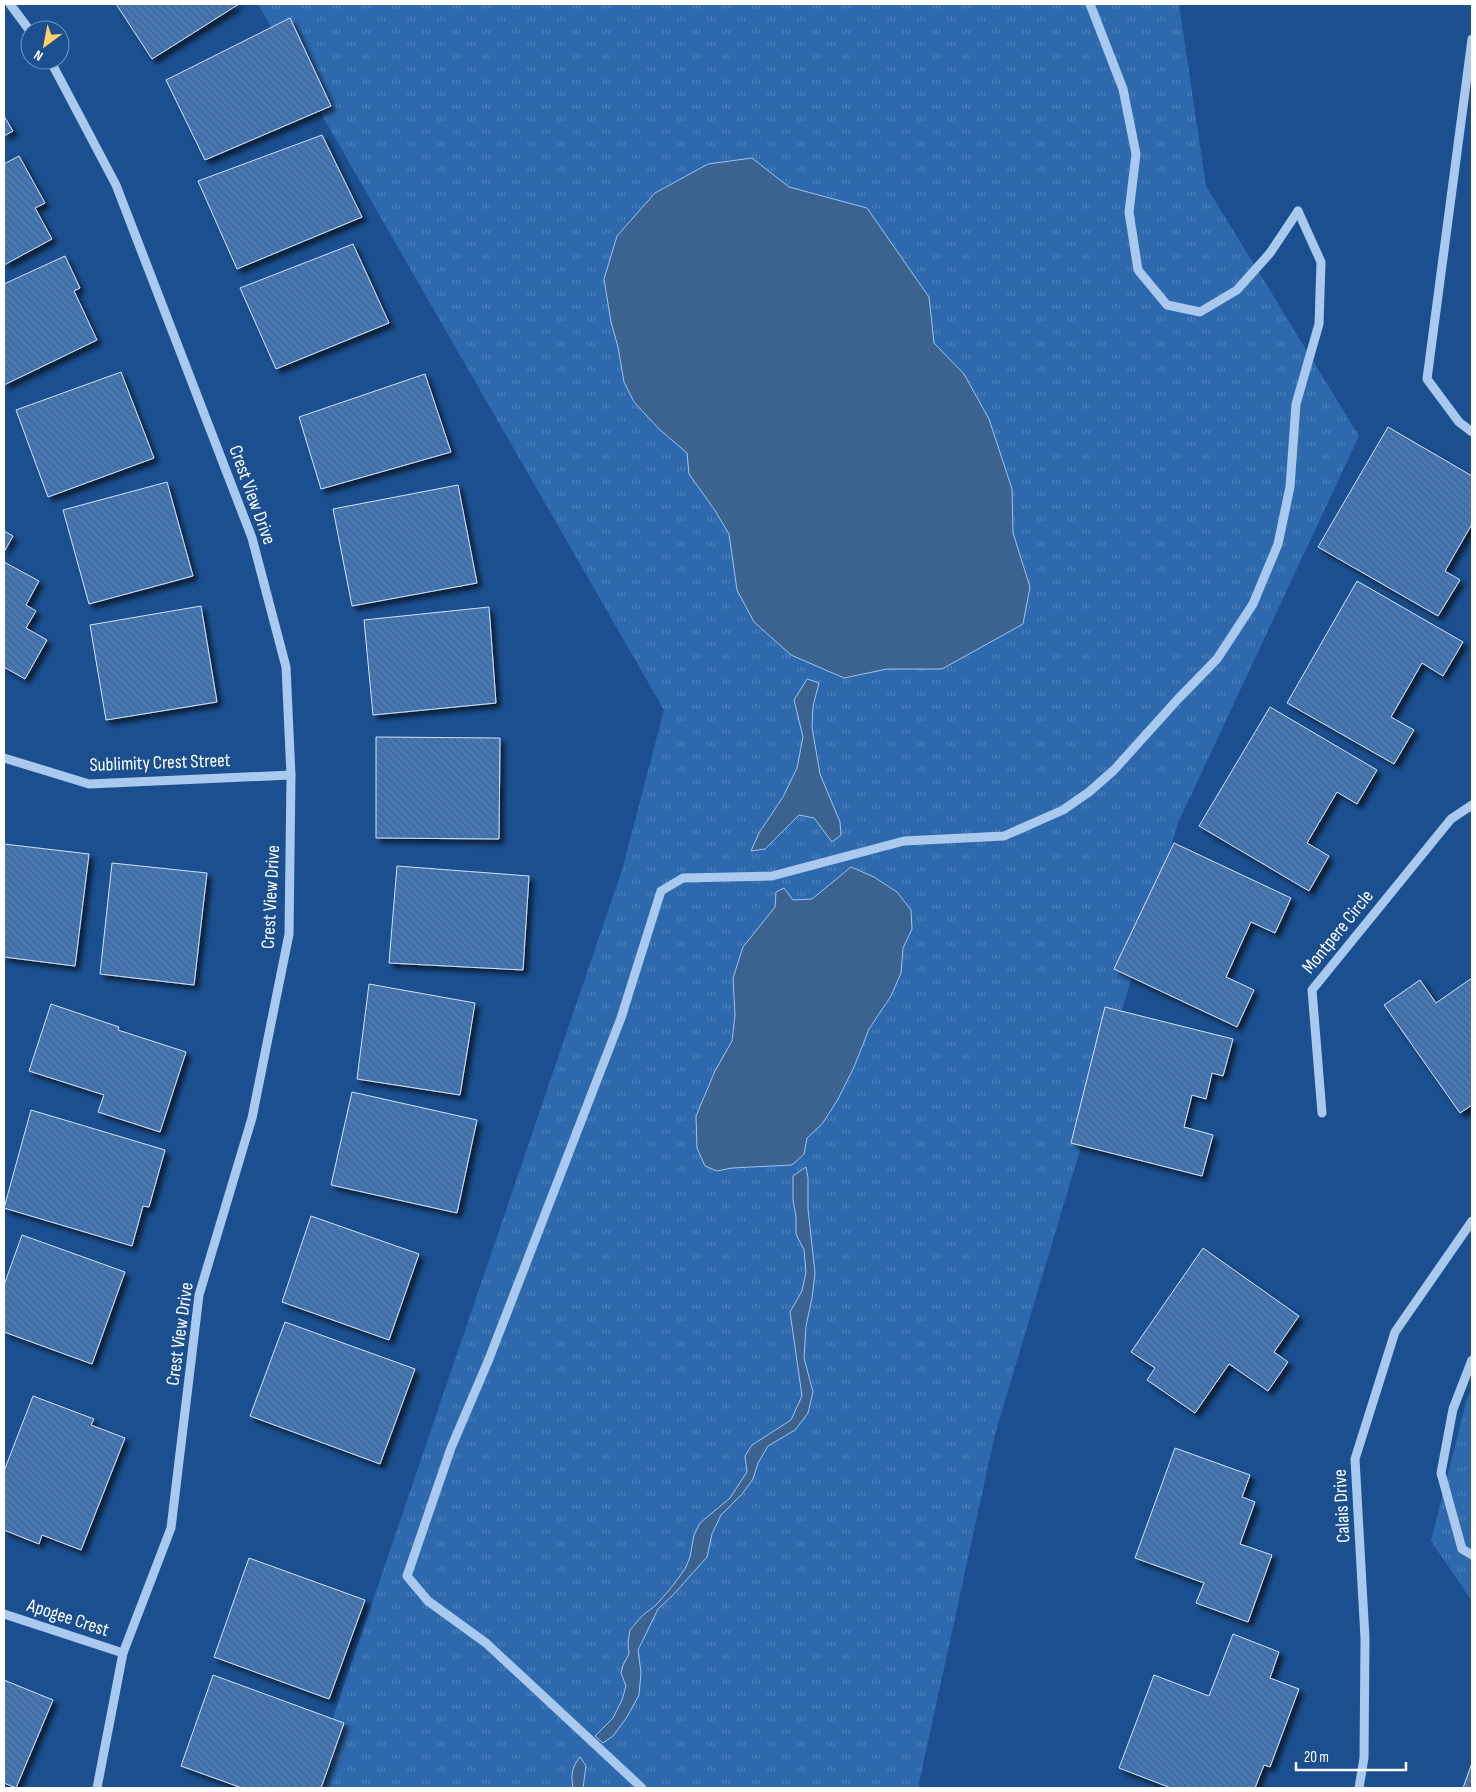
<svg xmlns="http://www.w3.org/2000/svg" width="1476" height="1792" viewBox="0 0 1476 1792" font-family="'Sofia Sans Condensed',sans-serif">
	<style>
		.grass { fill: url(#grass-tufts) }
		.water { fill: #3c6290; stroke: #9cc4f0 }
		.building { fill: url(#building-back-hatch); stroke: #cfe3fa; filter: url(#shadow) }
		.lines { fill: none; stroke-linecap: round; stroke-linejoin: round }
		.minor { stroke: #a9c9ee; stroke-width: 9 }
		.labels { text-anchor: middle; dominant-baseline: central; stroke-width: 4; stroke-linejoin: round; paint-order: stroke }
		.street-label { font-size: 19px; fill: #fff; stroke: #1b4f8f }
	</style>
	<defs>
		<pattern id="grass-tufts" width="24" height="20" patternUnits="userSpaceOnUse" patternTransform="scale(1.25)"><rect width="24" height="20" fill="#2e69ad"/><path d="M3 7l-1-3M5 7V3M7 7l1-3M15 17l-1-3M17 17v-4M19 17l1-3" fill="none" stroke="#4d80b9"/></pattern>
		<pattern id="building-back-hatch" width="6" height="6" patternUnits="userSpaceOnUse" patternTransform="scale(1.25)"><rect width="6" height="6" fill="#4478b7"/><path d="M-1 5l2 2M0 0l6 6M5-1l2 2" fill="none" stroke="#486282"/></pattern>
		<filter id="shadow"><feDropShadow dx="4.5" dy="4.5" stdDeviation="2.5" flood-color="#0009"/></filter>
	</defs>
	<rect width="100%" height="100%" fill="#1b4f8f"/>
	<g class="grass">
		<polygon points="258,4 1179,4 1206,186 1359,436 1178,823 995,1434 918,1788 309,1788 622,870 664,710"/>
		<polygon points="1472,1391 1472,1601 1431,1541 1467,1398"/>
	</g>
	<g class="water">
		<polygon points="752,158 789,187 867,208 929,297 934,343 964,374 989,419 1012,489 1013,533 1030,587 1023,624 942,669 887,669 844,678 791,655 754,622 737,590 729,534 714,509 689,474 687,453 659,429 634,402 624,382 618,347 611,322 604,279 617,236 655,193 708,164"/>
		<polygon points="807,679 819,683 813,706 812,727 820,774 840,822 841,835 832,842 814,818 799,815 765,849 751,851 759,833 783,797 797,768 803,737 794,700"/>
		<polygon points="851,867 874,877 897,892 911,910 912,929 903,948 901,973 891,996 869,1029 854,1067 837,1101 822,1124 807,1138 804,1154 792,1165 732,1168 717,1171 705,1166 697,1148 696,1116 715,1071 732,1041 735,1015 733,978 743,947 775,907 776,892 784,888 793,900 812,899"/>
		<polygon points="806,1167 808,1178 808,1209 815,1273 812,1298 806,1326 804,1358 813,1392 808,1413 795,1430 768,1446 758,1463 753,1479 742,1494 721,1515 712,1534 707,1557 674,1594 658,1609 638,1650 641,1672 639,1695 627,1717 613,1736 603,1743 595,1736 613,1718 622,1700 626,1686 621,1673 623,1665 629,1654 628,1642 630,1630 642,1616 656,1605 671,1588 685,1569 690,1557 694,1535 700,1523 730,1498 747,1472 745,1456 752,1445 791,1420 802,1396 790,1312 802,1291 806,1272 804,1250 796,1234 796,1217 793,1200 793,1176"/>
		<path d="M580,1757L586,1766L583,1788H573C571,1775 571,1768 580,1757Z"/>
	</g>
	<g class="building">
		<polygon points="116,4 239,4 152,59"/>
		<polygon points="290,18 331,106 205,160 166,80"/>
		<polygon points="4,116 13,131 4,136"/>
		<polygon points="322,135 362,217 237,269 198,181"/>
		<polygon points="19,156 45,203 35,208 52,239 4,265 4,164"/>
		<polygon points="353,244 389,323 276,369 240,288"/>
		<polygon points="65,256 80,288 74,291 97,340 4,385 4,284"/>
		<polygon points="121,372 154,458 48,497 16,410"/>
		<polygon points="425,374 451,452 321,489 299,417"/>
		<polygon points="1388,427 1472,476 1472,524 1445,571 1460,580 1438,616 1318,547"/>
		<polygon points="167,482 193,576 89,604 63,510"/>
		<polygon points="458,485 477,583 352,606 333,509"/>
		<polygon points="4,531 13,536 4,552"/>
		<polygon points="4,562 39,581 26,605 36,611 26,628 47,640 25,679 4,667"/>
		<polygon points="1357,581 1463,642 1443,676 1422,663 1391,717 1414,730 1394,764 1287,703"/>
		<polygon points="201,606 217,702 106,720 90,625"/>
		<polygon points="489,607 496,703 373,715 364,620"/>
		<polygon points="1270,707 1377,770 1357,804 1337,792 1307,843 1329,856 1309,891 1199,826"/>
		<polygon points="376,737 500,738 499,839 376,838"/>
		<polygon points="1174,843 1291,898 1275,933 1251,922 1226,977 1254,990 1237,1027 1114,969"/>
		<polygon points="4,844 89,854 75,966 4,957"/>
		<polygon points="112,863 207,873 194,985 100,974"/>
		<polygon points="397,866 529,876 523,970 389,963"/>
		<polygon points="1472,978 1472,1105 1460,1113 1384,1005 1420,980 1436,1003"/>
		<polygon points="369,984 475,1003 460,1095 357,1079"/>
		<polygon points="51,1004 119,1027 118,1030 186,1052 160,1132 98,1112 104,1095 29,1071"/>
		<polygon points="1105,1007 1233,1039 1223,1076 1212,1073 1206,1099 1192,1095 1184,1127 1213,1135 1202,1176 1071,1143"/>
		<polygon points="352,1092 477,1120 457,1213 331,1185"/>
		<polygon points="31,1110 165,1150 149,1207 143,1206 132,1246 4,1208"/>
		<polygon points="311,1216 419,1254 389,1340 282,1302"/>
		<polygon points="22,1235 125,1272 92,1364 4,1332 4,1285"/>
		<polygon points="1203,1248 1299,1316 1274,1352 1288,1362 1268,1391 1229,1364 1195,1413 1147,1380 1155,1368 1131,1352"/>
		<polygon points="285,1322 415,1369 380,1464 250,1416"/>
		<polygon points="33,1396 94,1419 91,1425 125,1438 81,1550 42,1535 39,1544 4,1530 4,1471"/>
		<polygon points="1175,1448 1250,1475 1242,1497 1255,1502 1240,1544 1272,1555 1248,1622 1196,1603 1204,1583 1135,1558"/>
		<polygon points="249,1558 365,1600 329,1699 214,1657"/>
		<polygon points="1233,1634 1279,1652 1270,1678 1299,1689 1270,1767 1264,1765 1255,1788 1171,1788 1119,1768 1154,1675 1209,1696"/>
		<polygon points="213,1675 344,1723 321,1788 242,1788 181,1766"/>
		<polygon points="4,1680 53,1700 16,1788 4,1783"/>
		<polygon points="1472,1763 1472,1788 1463,1788"/>
	</g>
	<g class="lines">
		<g class="minor">
			<polyline points="10,4 30,31"/>
			<polyline points="1090,4 1123,89 1136,154 1129,212 1138,270 1167,305 1200,312 1237,290 1270,253 1298,211"/>
			<polyline points="1472,39 1427,379 1459,422 1472,432"/>
			<polyline points="50,60 116,185 252,538 286,667 291,775 289,934 252,1118 199,1295 171,1528 123,1653 97,1788"/>
			<polyline points="4,758 89,784 291,775"/>
			<polyline points="1322,1113 1312,990 1451,819 1472,805"/>
			<polyline points="1472,1360 1453,1409 1441,1473 1462,1549 1472,1555"/>
			<polyline points="4,1614 123,1653"/>
			<polyline points="642,1788 486,1643 428,1601 407,1576 451,1448 489,1359 621,1018 661,891 683,878 772,876 904,841 1004,836 1063,810 1089,792 1114,770 1178,699 1217,659 1253,604 1278,544 1290,487 1296,404 1319,324 1321,262 1298,211"/>
			<polyline points="1359,1788 1364,1758 1365,1638 1355,1459 1395,1332 1472,1221"/>
		</g>
	</g>
	<g class="labels">
		<g class="street-label">
			<text transform="translate(252 495) rotate(70)">Crest View Drive</text>
			<text transform="translate(160 763) rotate(-2)">Sublimity Crest Street</text>
			<text transform="translate(271 897) rotate(-87)">Crest View Drive</text>
			<text transform="translate(1338 932) rotate(-51)">Montpere Circle</text>
			<text transform="translate(180 1334) rotate(-82)">Crest View Drive</text>
			<text transform="translate(1342 1506) rotate(-93)">Calais Drive</text>
			<text transform="translate(68 1618) rotate(18)">Apogee Crest</text>
		</g>
	</g>
	<rect width="1476" height="1792" fill="none" stroke="#ffffff" stroke-width="10"/>
	<g transform="translate(45 45) rotate(212)"><circle r="24" fill="#1b4f8f" stroke="#7695bc"/>
	<path d="M0-4L9 19L0 12L-9 19Z" fill="#ffd166"/>
	<text y="-8" font-size="14" font-weight="bold" text-anchor="middle" fill="#ffffff">N</text>
	</g>
	<path d="M1296 1762v8h110v-8" fill="none" stroke="#ffffff" stroke-width="2.5"/>
	<text x="1304" y="1762" font-size="15" fill="#ffffff" stroke="#1b4f8f" stroke-width="4" paint-order="stroke">20 m</text>
</svg>
